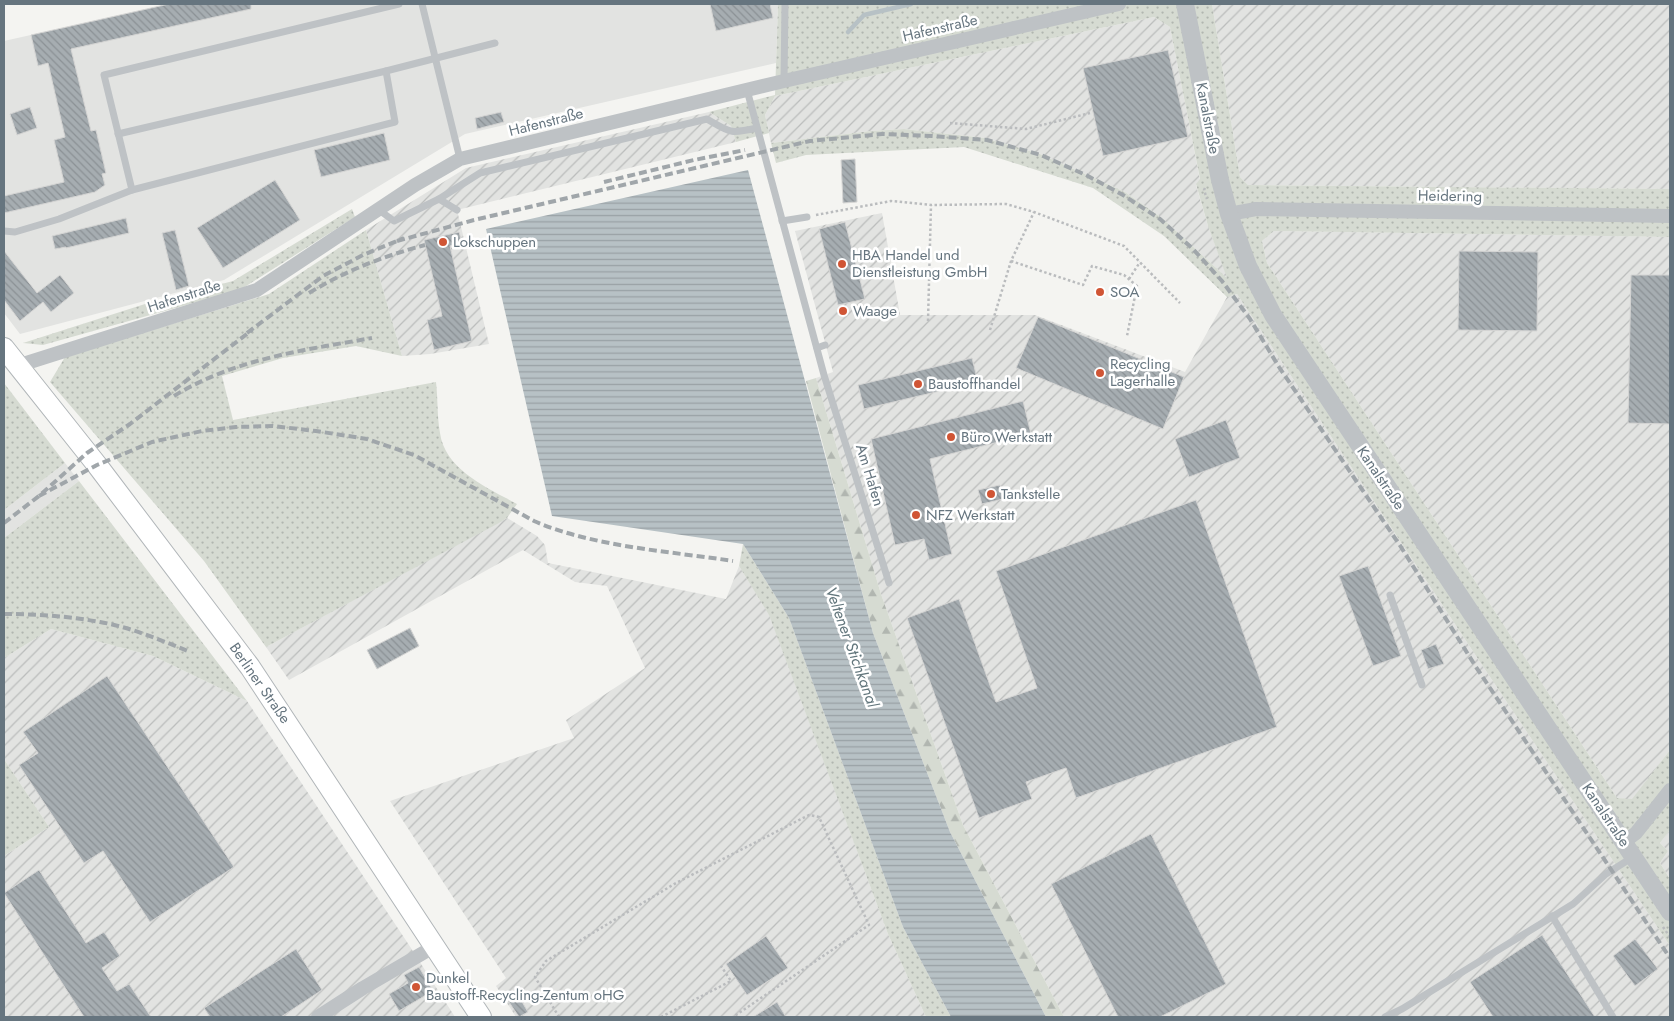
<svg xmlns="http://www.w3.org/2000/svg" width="1674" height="1021" viewBox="0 0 1674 1021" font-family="Jost,sans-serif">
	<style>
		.built { fill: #e2e3e1 }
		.industrial { fill: url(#industrial-furrows) }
		.grass { fill: url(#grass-dots) }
		.forest { fill: url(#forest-firs) }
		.water { fill: url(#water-rules) }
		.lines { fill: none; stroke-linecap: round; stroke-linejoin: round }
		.stream { stroke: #b7c1c5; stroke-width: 4.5 }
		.building { fill: url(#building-back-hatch); stroke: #d5d5d4 }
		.secondary-casing { stroke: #b1b6b9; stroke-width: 22 }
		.path { stroke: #babcbe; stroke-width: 2.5; stroke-dasharray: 2.5 2.5; stroke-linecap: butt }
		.service { stroke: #bec2c5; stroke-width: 7 }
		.minor { stroke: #bec2c5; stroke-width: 14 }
		.tertiary { stroke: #bec2c5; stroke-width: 18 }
		.secondary { stroke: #fff; stroke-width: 20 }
		.rail { stroke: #a0a6aa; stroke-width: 4; stroke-dasharray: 8 4; stroke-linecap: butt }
		.poi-dot { fill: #d05535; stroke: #fff; stroke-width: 2 }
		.labels { text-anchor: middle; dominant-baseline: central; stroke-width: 5; stroke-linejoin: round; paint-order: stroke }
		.street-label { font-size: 15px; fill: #66757f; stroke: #fff }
		.poi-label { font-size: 15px; fill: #66757f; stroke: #fff; text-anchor: start }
		.water-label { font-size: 16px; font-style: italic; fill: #62767c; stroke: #fff }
	</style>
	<defs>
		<pattern id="industrial-furrows" width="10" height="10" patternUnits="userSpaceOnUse" patternTransform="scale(1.25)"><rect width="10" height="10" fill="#e2e3e1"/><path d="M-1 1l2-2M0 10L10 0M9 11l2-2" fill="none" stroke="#bbbdbc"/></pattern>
		<pattern id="grass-dots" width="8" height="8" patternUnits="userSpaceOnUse" patternTransform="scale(1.25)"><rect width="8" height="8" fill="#d6dbd2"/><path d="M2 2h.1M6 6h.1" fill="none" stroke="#b1b6b0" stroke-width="1.8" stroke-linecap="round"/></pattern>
		<pattern id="forest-firs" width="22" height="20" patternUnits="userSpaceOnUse" patternTransform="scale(1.25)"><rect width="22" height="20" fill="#d6dbd2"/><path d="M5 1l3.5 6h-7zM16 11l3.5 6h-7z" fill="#b1b6b0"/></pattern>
		<pattern id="water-rules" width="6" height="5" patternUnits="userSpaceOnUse" patternTransform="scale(1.25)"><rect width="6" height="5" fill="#b7c1c5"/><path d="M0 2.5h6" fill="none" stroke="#99a1a5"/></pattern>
		<pattern id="building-back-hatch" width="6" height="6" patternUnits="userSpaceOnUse" patternTransform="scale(1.25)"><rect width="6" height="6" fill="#a6adb1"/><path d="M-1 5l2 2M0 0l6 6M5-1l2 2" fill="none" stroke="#8b9195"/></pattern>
	</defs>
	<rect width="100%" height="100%" fill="#f4f4f1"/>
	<g class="built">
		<polygon points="169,4 778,4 776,63 465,134 224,280 20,334 4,313 4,41"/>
		<polygon points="65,463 79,481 4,538 4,510"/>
	</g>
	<g class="industrial">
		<polygon points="1212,4 1670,4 1670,189 1248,185 1240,177"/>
		<polygon points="1154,17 1170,27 1200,180 1196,185 1208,226 1228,279 1162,218 1125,192 1040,154 985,138 904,129 871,131 771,143 765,115 775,96"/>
		<polygon points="709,112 731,126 736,142 457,210 489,344 430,354 402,356 366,230 466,168"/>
		<polygon points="882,213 900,315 1035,315 1185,372 1227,297 1237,294 1480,662 1670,946 1670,1017 1064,1017 963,825 881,594 816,378 833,372 795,231"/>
		<polygon points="1274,231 1670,237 1670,750 1632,800 1617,798 1267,263 1262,241"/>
		<polygon points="507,518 537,536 545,545 548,563 726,599 739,566 769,614 888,934 926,1017 516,1017 496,986 506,978 390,801 574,738 566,720 645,668 607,586 575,582 523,550 289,680 266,647"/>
		<polygon points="51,629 153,656 247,701 409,945 455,1017 4,1017 4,856 49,827 4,759 4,658"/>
		<polygon points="1670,830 1670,879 1660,863 1668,851 1660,843"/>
	</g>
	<g class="grass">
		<polygon points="778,4 1212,4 1240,177 1248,185 1670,189 1670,237 1274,231 1262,241 1267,263 1617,798 1632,799 1670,750 1670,830 1660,843 1668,851 1660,863 1670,879 1670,946 1480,662 1237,294 1227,297 1164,236 1093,188 964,147 806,155 776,163 771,143 871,131 904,129 985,138 1040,154 1125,192 1162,218 1227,278 1208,226 1196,184 1200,179 1170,27 1154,17 775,96 765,115 769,133 736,142 731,126 709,112 775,95"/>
		<polygon points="352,209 355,217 240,290 43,345 23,343 145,304 233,281"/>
		<path d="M366,230L402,356L356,346L283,358L222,376L233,420L436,382C438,399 437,416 440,433C445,470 488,488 517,504L507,518L499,523L266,647L204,561L50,382L65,357L269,294Z"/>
		<polygon points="4,383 65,463 4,510"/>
		<polygon points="79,481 247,701 153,656 51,629 4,658 4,538"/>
		<polygon points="743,544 789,618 903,927 951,1017 926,1017 888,934 769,615 739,566"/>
		<polygon points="4,759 49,827 4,856"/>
	</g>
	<polygon class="forest" points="816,378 881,594 963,825 1064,1017 1046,1017 950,832 873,633 806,381"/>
	<polygon class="water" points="748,170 873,633 950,832 1046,1017 951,1017 903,927 789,618 743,544 552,516 486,229"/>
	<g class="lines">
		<polyline class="stream" points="848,32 864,15 911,4"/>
	</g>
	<g class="building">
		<polygon points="169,4 251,4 251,9 71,49 91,131 96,130 106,173 102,174 105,185 95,192 4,213 4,196 64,182 54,140 65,137 48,63 38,66 31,35"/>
		<polygon points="710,4 770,4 773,18 716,31"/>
		<polygon points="1168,50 1188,137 1103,156 1083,68"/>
		<polygon points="30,107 37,128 17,135 10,114"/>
		<polygon points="501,112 504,122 477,129 475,118"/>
		<polygon points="384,133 390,160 321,177 314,150"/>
		<polygon points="855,159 857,202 843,203 841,160"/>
		<polygon points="275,180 300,220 223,268 197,228"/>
		<polygon points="126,218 129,233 66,248 66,247 55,249 52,236"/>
		<polygon points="845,222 865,299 838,305 819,229"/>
		<polygon points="175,230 189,286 176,290 162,233"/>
		<polygon points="459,232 462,243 450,246 472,341 434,350 427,320 442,316 424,240"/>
		<polygon points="4,251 37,293 60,275 74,293 51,312 43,302 20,321 4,300"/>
		<polygon points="1459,251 1538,252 1537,331 1458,330"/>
		<polygon points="1631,275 1670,275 1670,424 1628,423"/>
		<polygon points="1038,317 1184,377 1163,429 1016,368"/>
		<polygon points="972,358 978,382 864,409 858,385"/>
		<polygon points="1023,401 1031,434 930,459 952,554 929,560 924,539 895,545 871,439"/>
		<polygon points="1226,420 1240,458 1189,477 1175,439"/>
		<polygon points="1000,485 1003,499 982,504 978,490"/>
		<polygon points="1196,500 1277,727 1076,798 1066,768 1026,782 1032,799 979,818 907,618 959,599 996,702 1037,688 996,571"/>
		<polygon points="1368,566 1401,656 1373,666 1339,576"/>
		<polygon points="410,628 419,646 377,669 367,650"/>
		<polygon points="1436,644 1444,664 1428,669 1421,650"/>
		<polygon points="107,676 234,867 150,922 103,851 84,863 19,765 38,753 23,732"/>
		<polygon points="1151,834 1226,984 1160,1017 1118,1017 1051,884"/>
		<polygon points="39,870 86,943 104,932 120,956 102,968 117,991 129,984 151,1017 84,1017 4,893"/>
		<polygon points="1542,935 1595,1017 1493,1017 1470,982"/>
		<polygon points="766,936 788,968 747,995 726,964"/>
		<polygon points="1635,939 1658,969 1635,986 1613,956"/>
		<polygon points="296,949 322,990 281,1017 210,1017 204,1008"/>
		<polygon points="419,967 433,991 399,1011 389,994 408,983 404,975"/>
		<polygon points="515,990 528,1012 519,1017 505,996"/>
		<polygon points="777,1002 786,1017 753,1017"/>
	</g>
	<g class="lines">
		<defs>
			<polyline id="secondary" points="4,348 97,465 250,667 481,1017"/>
		</defs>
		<use href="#secondary" class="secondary-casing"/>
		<g class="path">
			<polyline points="950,123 1026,129 1090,113"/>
			<polyline points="1205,188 1204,190 1207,199"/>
			<polyline points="816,215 891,201 931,205 1006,204 1034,212 1124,246 1180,303"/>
			<polyline points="1011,261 1083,285 1092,266 1124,275 1137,286 1127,336"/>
			<polyline points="1129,279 1140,262"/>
			<polyline points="928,321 931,205"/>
			<polyline points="990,330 1011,261 1034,212"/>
			<polyline points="1663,927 1670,937"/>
			<polyline points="559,1017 535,977 546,961 676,883 809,815 819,817 869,925 733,1017"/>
			<polyline points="661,1017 731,981 721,966"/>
		</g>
		<g class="service">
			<polyline points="422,4 460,159"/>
			<polyline points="784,81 785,4"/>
			<polyline points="747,90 824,375 889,583"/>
			<polyline points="118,134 386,71 495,43"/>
			<polyline points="132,190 104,75 399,4"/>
			<path d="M439,199L480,173L707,119C731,133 730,134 757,128"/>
			<polyline points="379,210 394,221 439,199 457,210"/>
			<polyline points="782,221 807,217"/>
			<polyline points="4,231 15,232 59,219 132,190 395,122 386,71"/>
			<polyline points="817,348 825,345"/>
			<polyline points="1390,595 1422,685"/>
			<polyline points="1552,916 1613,1017"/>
			<polyline points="1385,1017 1402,1009 1573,904 1606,874 1633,857"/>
		</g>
		<g class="minor">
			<polyline points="1229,214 1256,209 1670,216"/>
			<polyline points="17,366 257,290 415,185 460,159 784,81 1119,4"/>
			<polyline points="1624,842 1636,833 1670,790"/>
			<polyline points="318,1017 363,988 435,946"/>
		</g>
		<polyline class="tertiary" points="1185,4 1220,180 1229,214 1248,266 1273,315 1670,912"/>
		<use href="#secondary" class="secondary"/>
		<g class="rail">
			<polyline points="604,182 694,160 745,150"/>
			<polyline points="397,241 474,220 810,141 882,134 932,136 987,140 1041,155 1086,175 1123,195 1160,219 1193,249 1222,281 1250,319 1279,367 1401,547 1476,667 1670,958"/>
			<path d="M309,293C345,271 384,256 425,245"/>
			<polyline points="247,333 323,276 363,255 404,238"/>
			<path d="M174,396C234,359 304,350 372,338"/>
			<path d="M39,496L97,465L152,442L202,431L236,427L273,426L316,431L367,439L414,455L534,521C594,547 668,551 733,561"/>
			<polyline points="4,523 39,496 87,453 130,424 252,330"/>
			<path d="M4,614C36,614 68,616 100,622C130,627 160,640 188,651"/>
		</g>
	</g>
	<g class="poi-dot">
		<circle cx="443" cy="242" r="5"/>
		<circle cx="842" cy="264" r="5"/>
		<circle cx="1100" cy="292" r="5"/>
		<circle cx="843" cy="311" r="5"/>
		<circle cx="1100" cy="373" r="5"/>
		<circle cx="918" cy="384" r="5"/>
		<circle cx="951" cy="437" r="5"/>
		<circle cx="991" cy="494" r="5"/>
		<circle cx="916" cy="515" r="5"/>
		<circle cx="416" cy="987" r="5"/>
	</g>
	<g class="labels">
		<g class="street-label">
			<text transform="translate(940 28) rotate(-13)">Hafenstraße</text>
			<text transform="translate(1208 118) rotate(79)">Kanalstraße</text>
			<text transform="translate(546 122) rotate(-14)">Hafenstraße</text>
			<text transform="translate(1450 196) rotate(1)">Heidering</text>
			<text transform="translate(184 296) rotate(-18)">Hafenstraße</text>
			<text transform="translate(870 475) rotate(73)">Am Hafen</text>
			<text transform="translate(1381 478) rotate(56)">Kanalstraße</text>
			<text transform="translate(260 683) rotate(55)">Berliner Straße</text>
			<text transform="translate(1606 815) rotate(56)">Kanalstraße</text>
		</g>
		<g class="poi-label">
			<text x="453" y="242">Lokschuppen</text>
			<text x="852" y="255">HBA Handel und<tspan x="852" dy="17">Dienstleistung GmbH</tspan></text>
			<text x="1110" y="292">SOA</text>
			<text x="853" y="311">Waage</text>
			<text x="1110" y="364">Recycling<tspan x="1110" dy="17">Lagerhalle</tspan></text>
			<text x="928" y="384">Baustoffhandel</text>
			<text x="961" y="437">Büro Werkstatt</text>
			<text x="1001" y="494">Tankstelle</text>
			<text x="926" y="515">NFZ Werkstatt</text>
			<text x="426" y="978">Dunkel<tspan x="426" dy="17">Baustoff-Recycling-Zentum oHG</tspan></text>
		</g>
		<g class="water-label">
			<text transform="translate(852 647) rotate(70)">Veltener Stichkanal</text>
		</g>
	</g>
	<rect width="1674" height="1021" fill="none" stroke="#66757f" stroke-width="10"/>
</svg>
